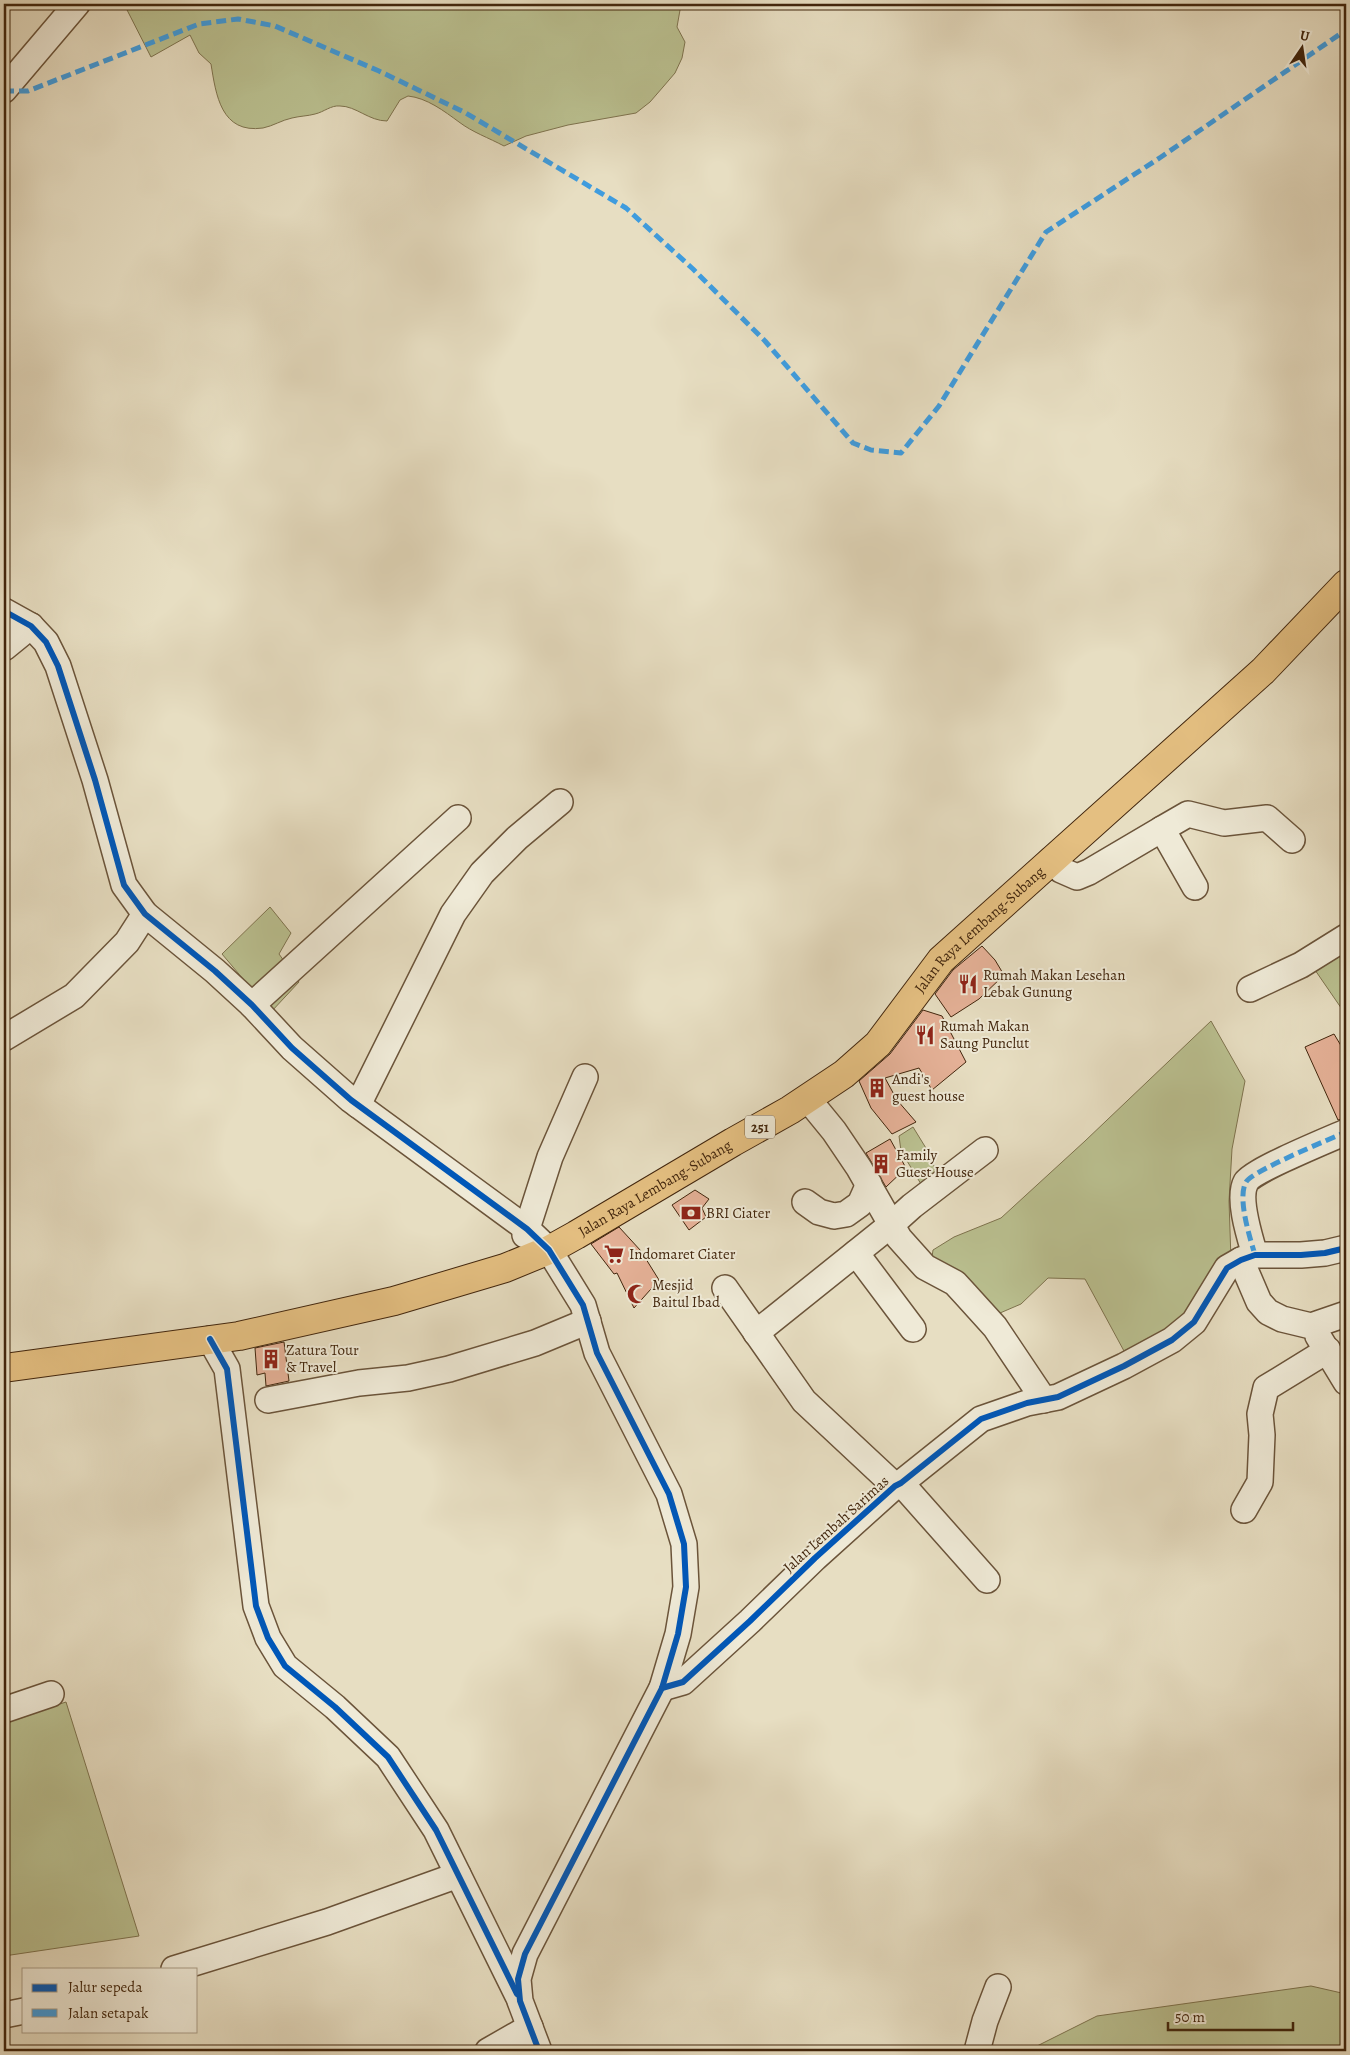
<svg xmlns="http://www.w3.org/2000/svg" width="1350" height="2055" viewBox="0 0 1350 2055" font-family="Alegreya,serif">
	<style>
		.green { fill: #bac090; stroke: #7e734e }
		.building { fill: #e5b197; stroke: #42260d }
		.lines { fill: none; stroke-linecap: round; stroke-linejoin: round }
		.minor-casing { stroke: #6b543a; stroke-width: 28 }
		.major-casing { stroke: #42260d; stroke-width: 30 }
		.minor { stroke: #efead7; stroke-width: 25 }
		.major { stroke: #e4bf81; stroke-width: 28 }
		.quiet { stroke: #3f9cde; stroke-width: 5; stroke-dasharray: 10 5; stroke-linecap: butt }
		.cycleway-casing { stroke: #efead7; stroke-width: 9 }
		.cycleway { stroke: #0057b8; stroke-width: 6 }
		.labels { text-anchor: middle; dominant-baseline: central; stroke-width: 4; stroke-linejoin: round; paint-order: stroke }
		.shield { fill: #efead7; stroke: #76614a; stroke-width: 1 }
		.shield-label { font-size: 14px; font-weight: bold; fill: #42260d }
		.street-label { font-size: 15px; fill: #42260d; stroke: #efead7 }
		.poi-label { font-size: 15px; fill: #42260d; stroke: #efead7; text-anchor: start }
	</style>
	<rect width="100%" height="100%" fill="#e7dec2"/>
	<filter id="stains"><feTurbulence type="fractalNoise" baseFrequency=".004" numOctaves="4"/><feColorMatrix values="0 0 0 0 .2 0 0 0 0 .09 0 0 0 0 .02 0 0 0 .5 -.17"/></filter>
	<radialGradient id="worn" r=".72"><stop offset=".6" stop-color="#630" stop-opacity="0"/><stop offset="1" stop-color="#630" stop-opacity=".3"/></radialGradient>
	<g class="green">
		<path d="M124,4H684L680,10L677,27L685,42L682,58L675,73L663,87L650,102L636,113L568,125L526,136L504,146C489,138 472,132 459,122C444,111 427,98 408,96L400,100L387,121C369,121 356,106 340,106C331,105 324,112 315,114C308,116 300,116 292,118C282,120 273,126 263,128C221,134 216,95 211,64L199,53L190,35L151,57Z"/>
		<polygon points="270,907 291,933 279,954 299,982 271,1012 222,954"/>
		<polygon points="1346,953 1346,1015 1315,970"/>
		<polygon points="1211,1021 1245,1081 1232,1149 1229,1201 1231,1260 1182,1323 1124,1351 1085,1279 1048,1278 1021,1304 1000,1313 975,1312 932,1257 933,1250 954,1237 1001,1218 1085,1141"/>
		<polygon points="913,1127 929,1153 940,1181 924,1189 901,1151 899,1136"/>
		<polygon points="66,1702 139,1936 4,1956 4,1722"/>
		<polygon points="1311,1986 1346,1994 1346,2051 1027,2051 1097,2016"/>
	</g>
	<g class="building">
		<polygon points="982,946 995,960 1004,975 979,999 951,1017 935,994 953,970"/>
		<polygon points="923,1010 942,1016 966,1062 932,1090 919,1068 885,1078 897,1100 916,1122 892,1134 871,1108 859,1081 890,1054"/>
		<polygon points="1334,1034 1346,1054 1346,1118 1338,1120 1305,1047"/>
		<polygon points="890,1139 906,1168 886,1187 866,1153"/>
		<polygon points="695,1190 709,1199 702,1208 706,1217 689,1230 672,1205"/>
		<polygon points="619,1227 641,1251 659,1280 634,1308 617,1273 614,1274 591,1244"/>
		<polygon points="284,1342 289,1381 266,1386 265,1373 257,1375 255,1348"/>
	</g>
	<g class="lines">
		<defs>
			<g id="minor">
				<polyline points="4,90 77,4"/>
				<polyline points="4,611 31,626 46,642 58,666 95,780 124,885 145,914 215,971 252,1005 292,1048 351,1100 527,1229 549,1250 583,1305 597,1353 669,1494 684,1544 686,1587 678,1634 662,1688 525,1954 518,1979 520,2001 539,2051"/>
				<polyline points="4,648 31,626"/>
				<polyline points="1162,829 1188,814 1224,823 1267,818 1292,840"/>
				<polyline points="1051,860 1061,870 1077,877 1089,872 1162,829 1195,887"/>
				<polyline points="1250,989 1301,965 1346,937"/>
				<polyline points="252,1005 458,818"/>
				<polyline points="4,1038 74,996 127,942 145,914"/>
				<polyline points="807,1098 834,1131 859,1168 899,1238 925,1267 955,1283 966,1295 995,1327 1044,1400"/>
				<polyline points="358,1105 453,914 482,873 517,838 560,802"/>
				<polyline points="805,1202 819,1212 834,1216 846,1214 860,1204 869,1184"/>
				<polyline points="525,1235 550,1157 585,1077"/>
				<polyline points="856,1253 913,1329"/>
				<path d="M1255,1255C1250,1238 1237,1198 1246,1182C1252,1171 1330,1139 1346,1132"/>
				<polyline points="1241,1260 1259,1302 1268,1312 1282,1319 1311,1326 1346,1314"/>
				<polyline points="725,1288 804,1401 895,1486"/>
				<polyline points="756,1333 892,1224 912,1206 985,1150"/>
				<polyline points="1318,1336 1346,1382"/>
				<polyline points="210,1339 227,1369 256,1606 268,1638 285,1666 335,1707 388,1757 436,1830 518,1996"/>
				<polyline points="268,1400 359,1383 408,1378 449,1369 535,1343 588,1321"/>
				<polyline points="901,1483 987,1580"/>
				<polyline points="1244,1510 1260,1482 1262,1435 1260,1414 1266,1388 1328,1350"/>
				<polyline points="662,1688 683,1682 750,1621 815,1558 895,1486 901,1483 981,1419 1027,1403 1058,1397 1124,1366 1172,1340 1194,1322 1227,1268 1241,1260 1255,1255 1301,1255 1325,1253 1346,1248"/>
				<polyline points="4,1710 51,1694"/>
				<polyline points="174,1969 327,1922 458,1875"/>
				<polyline points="4,2015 24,2011"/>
				<polyline points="488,2051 530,2027"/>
				<polyline points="977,2051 985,2021 998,1987"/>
			</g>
			<g id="major">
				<path id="s1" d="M4,1368L239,1336L394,1301L505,1268L549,1250L576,1235L733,1142L790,1110L844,1074L878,1044L941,960L1263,671L1346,584"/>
			</g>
		</defs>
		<use href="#minor" class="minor-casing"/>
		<use href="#major" class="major-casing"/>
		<use href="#minor" class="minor"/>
		<use href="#major" class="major"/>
		<g class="quiet">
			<polyline points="4,91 28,91 199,24 238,19 275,26 379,71 464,112 626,208 693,269 765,341 853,443 871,450 901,453 939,406 1046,232 1161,157 1346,30"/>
			<path d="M1255,1255C1250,1238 1237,1198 1246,1182C1252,1171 1330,1139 1346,1132"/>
		</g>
		<defs>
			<g id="cycleway">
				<polyline points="4,611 31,626 46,642 58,666 95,780 124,885 145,914 215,971 252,1005 292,1048 351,1100 527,1229 549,1250 583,1305 597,1353 669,1494 684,1544 686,1587 678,1634 662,1688 525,1954 518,1979 520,2001 539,2051"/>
				<polyline points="210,1339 227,1369 256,1606 268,1638 285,1666 335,1707 388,1757 436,1830 517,1994"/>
				<polyline points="662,1688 683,1682 750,1621 815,1558 895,1486 901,1483 981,1419 1027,1403 1058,1397 1124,1366 1172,1340 1194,1322 1227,1268 1241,1260 1255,1255 1301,1255 1325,1253 1346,1248"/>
			</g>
		</defs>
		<use href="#cycleway" class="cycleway-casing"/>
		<use href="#cycleway" class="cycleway"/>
	</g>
	<defs>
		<symbol id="restaurant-bare" viewBox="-9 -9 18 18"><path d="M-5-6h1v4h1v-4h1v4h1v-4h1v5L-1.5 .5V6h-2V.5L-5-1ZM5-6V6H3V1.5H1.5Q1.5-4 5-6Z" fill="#8f2418" stroke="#efead7" stroke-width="2.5" paint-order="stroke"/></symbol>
		<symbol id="building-bare" viewBox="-9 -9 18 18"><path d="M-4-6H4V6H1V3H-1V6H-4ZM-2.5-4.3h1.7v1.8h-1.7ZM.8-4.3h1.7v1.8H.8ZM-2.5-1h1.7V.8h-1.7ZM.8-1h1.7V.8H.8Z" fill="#8f2418" stroke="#efead7" stroke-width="2.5" paint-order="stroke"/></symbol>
		<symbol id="bank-bare" viewBox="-9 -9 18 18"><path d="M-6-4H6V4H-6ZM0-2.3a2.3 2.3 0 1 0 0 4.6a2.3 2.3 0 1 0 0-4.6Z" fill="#8f2418" stroke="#efead7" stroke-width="2.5" paint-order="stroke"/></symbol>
		<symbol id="supermarket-bare" viewBox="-9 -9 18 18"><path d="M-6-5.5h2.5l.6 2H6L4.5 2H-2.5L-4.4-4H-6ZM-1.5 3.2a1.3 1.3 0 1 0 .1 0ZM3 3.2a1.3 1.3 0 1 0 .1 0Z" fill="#8f2418" stroke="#efead7" stroke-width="2.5" paint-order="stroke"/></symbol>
		<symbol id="mosque-bare" viewBox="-9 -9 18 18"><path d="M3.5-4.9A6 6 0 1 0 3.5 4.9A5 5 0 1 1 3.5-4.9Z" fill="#8f2418" stroke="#efead7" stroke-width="2.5" paint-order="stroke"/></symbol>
	</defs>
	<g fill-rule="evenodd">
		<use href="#restaurant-bare" x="954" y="970" width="28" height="28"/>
		<use href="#restaurant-bare" x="911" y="1021" width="28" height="28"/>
		<use href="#building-bare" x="863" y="1074" width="28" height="28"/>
		<use href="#building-bare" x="867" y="1150" width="28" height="28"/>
		<use href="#bank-bare" x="677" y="1199" width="28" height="28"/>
		<use href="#supermarket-bare" x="600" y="1240" width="28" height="28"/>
		<use href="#mosque-bare" x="623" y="1280" width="28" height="28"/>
		<use href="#building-bare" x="257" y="1345" width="28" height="28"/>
	</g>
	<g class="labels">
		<rect class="shield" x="745" y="1115.5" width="30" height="23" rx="4"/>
		<g class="shield-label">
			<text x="760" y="1127">251</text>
		</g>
		<g class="street-label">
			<text stroke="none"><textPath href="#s1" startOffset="1102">Jalan Raya Lembang-Subang</textPath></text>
			<text stroke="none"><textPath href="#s1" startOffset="682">Jalan Raya Lembang-Subang</textPath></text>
			<text transform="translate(836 1524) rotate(-42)">Jalan Lembah Sarimas</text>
		</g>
		<g class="poi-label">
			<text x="983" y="975">Rumah Makan Lesehan<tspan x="983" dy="17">Lebak Gunung</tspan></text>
			<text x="940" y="1026">Rumah Makan<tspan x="940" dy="17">Saung Punclut</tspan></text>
			<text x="892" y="1079">Andi's<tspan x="892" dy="17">guest house</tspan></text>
			<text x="896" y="1155">Family<tspan x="896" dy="17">Guest House</tspan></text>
			<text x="706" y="1213">BRI Ciater</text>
			<text x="629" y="1254">Indomaret Ciater</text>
			<text x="652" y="1285">Mesjid<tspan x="652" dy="17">Baitul Ibad</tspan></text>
			<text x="286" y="1350">Zatura Tour<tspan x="286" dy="17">&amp; Travel</tspan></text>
		</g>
	</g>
	<rect width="1350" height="2055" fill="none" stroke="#e7dec2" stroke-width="20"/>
	<rect x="5" y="5" width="1340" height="2045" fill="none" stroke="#42260d" stroke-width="2.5"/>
	<rect x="10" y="10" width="1330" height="2035" fill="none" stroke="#42260d"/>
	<rect x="22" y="1968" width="175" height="65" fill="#efead7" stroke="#aa9c86"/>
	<rect x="32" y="1984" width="25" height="8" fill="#0057b8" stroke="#aa9c86"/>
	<text x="68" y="1992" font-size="15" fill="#42260d">Jalur sepeda</text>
	<rect x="32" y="2009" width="25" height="8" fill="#3f9cde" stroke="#aa9c86"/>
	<text x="68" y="2018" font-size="15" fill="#42260d">Jalan setapak</text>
	<g transform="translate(1302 48) rotate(13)" stroke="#efead7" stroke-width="4" paint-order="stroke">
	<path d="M0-4L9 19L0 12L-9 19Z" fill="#42260d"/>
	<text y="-8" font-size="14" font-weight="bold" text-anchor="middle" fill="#42260d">U</text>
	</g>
	<path d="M1168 2022v8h125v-8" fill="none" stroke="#42260d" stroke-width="2.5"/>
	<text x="1175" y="2022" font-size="15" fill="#42260d" stroke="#efead7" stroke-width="4" paint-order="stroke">50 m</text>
	<rect width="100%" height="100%" filter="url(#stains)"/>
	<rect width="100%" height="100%" fill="url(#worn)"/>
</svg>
